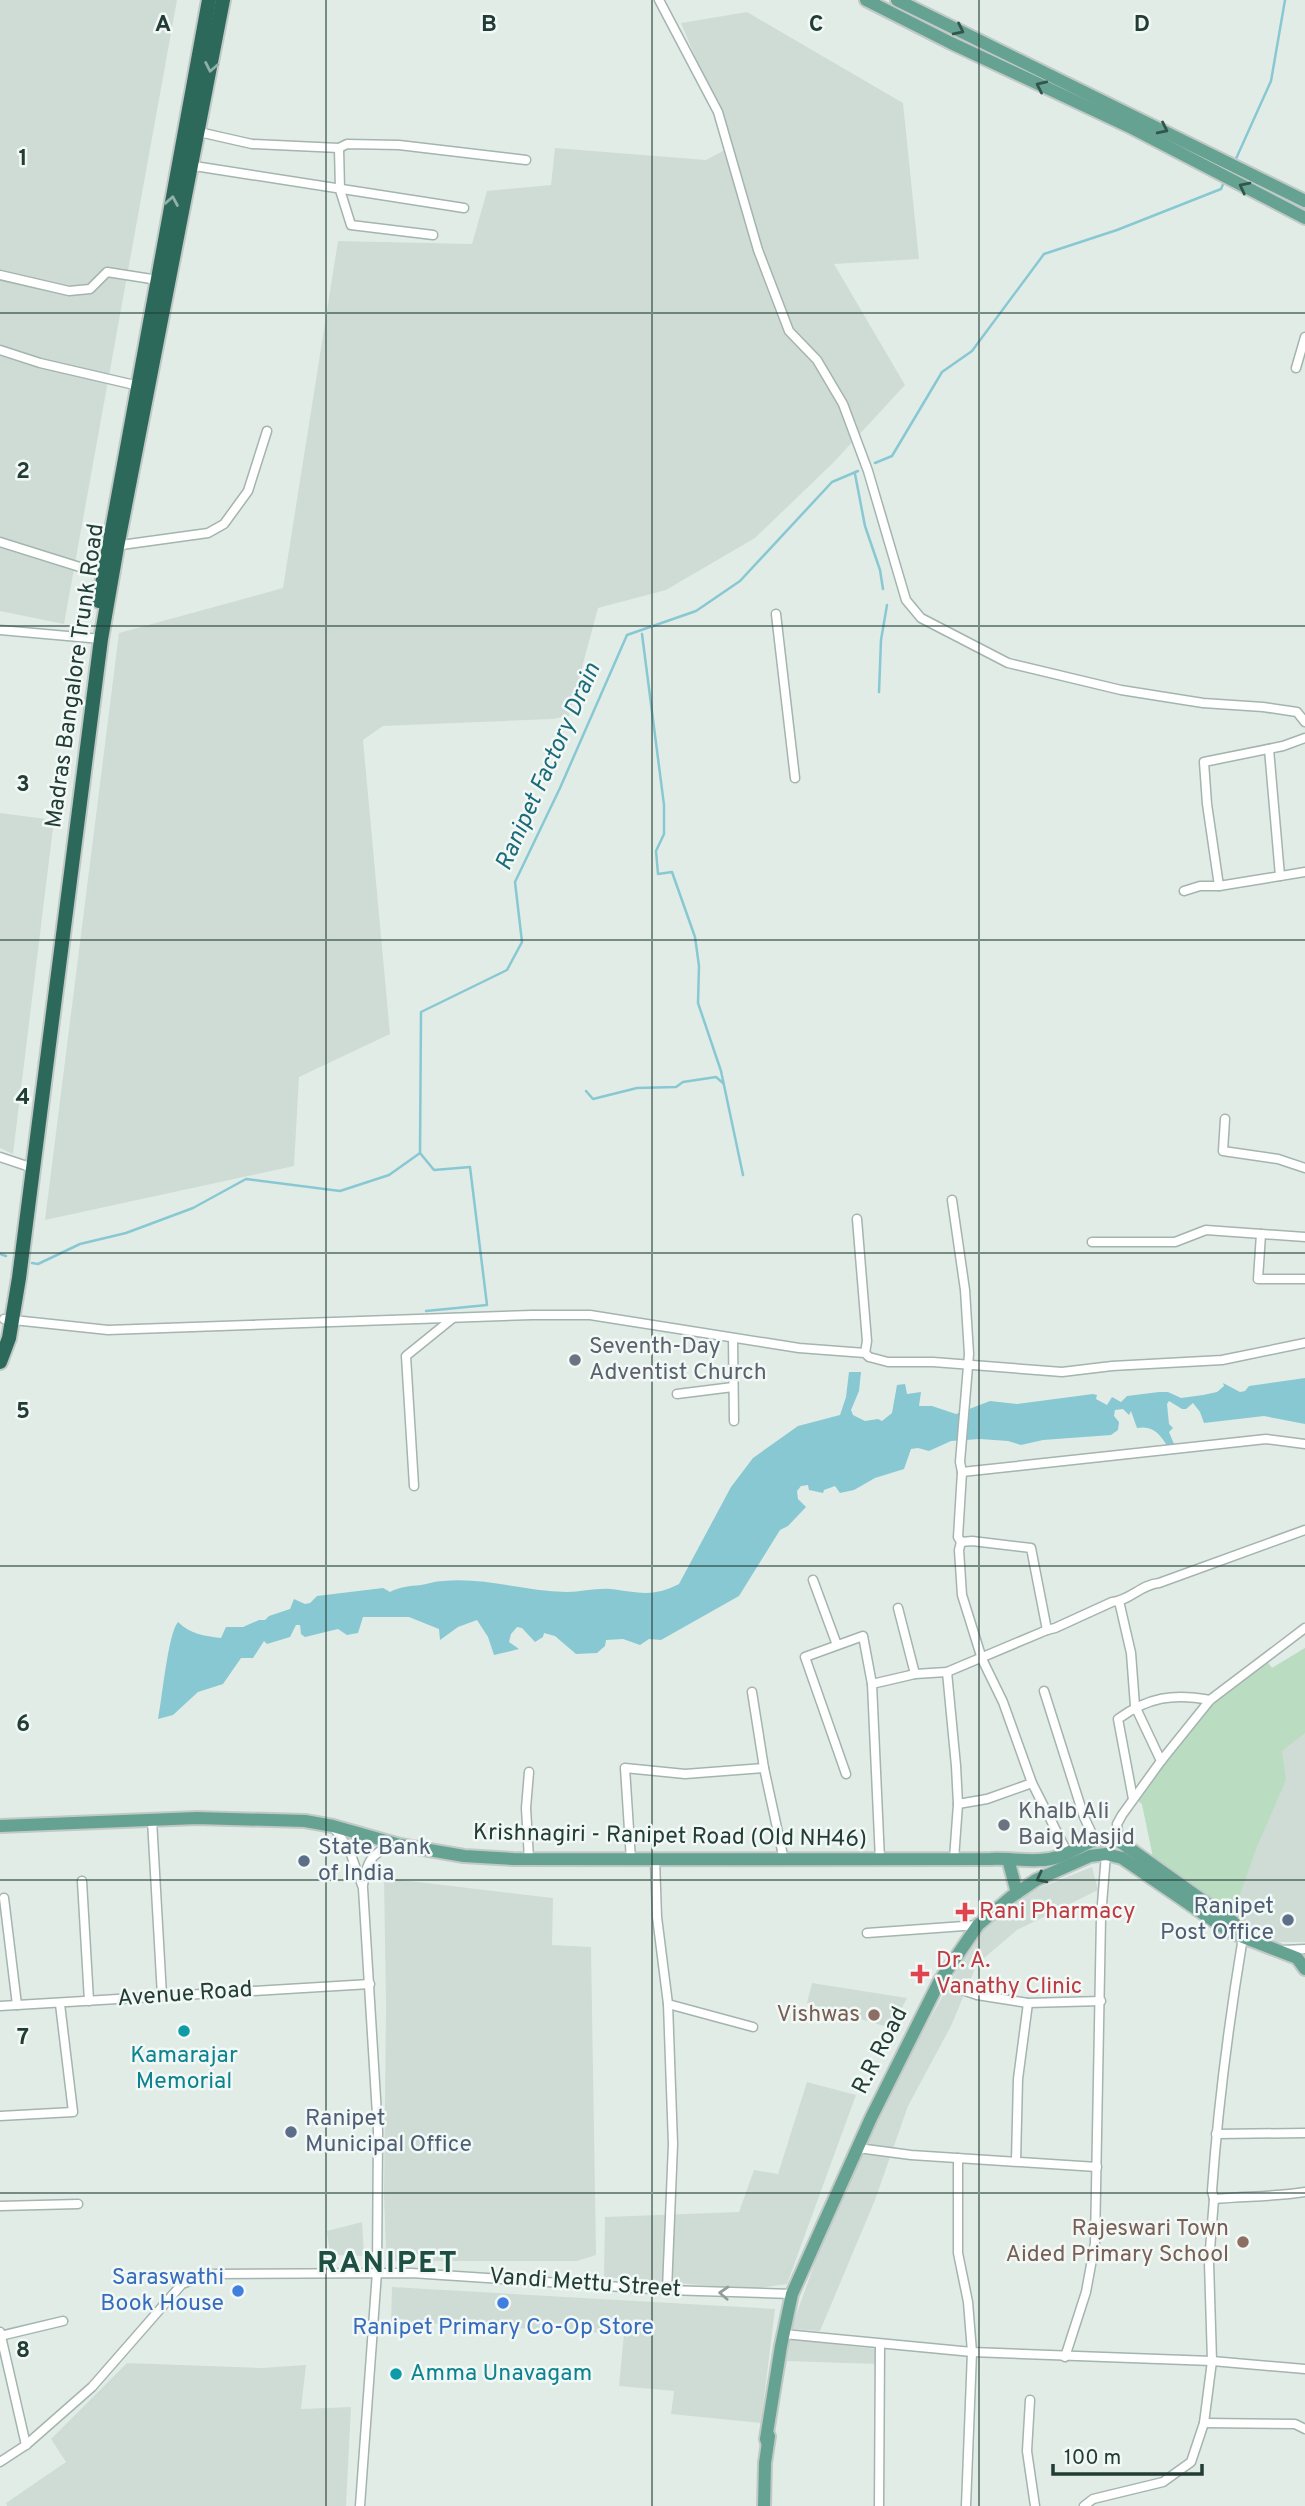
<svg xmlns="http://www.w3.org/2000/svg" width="1305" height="2506" viewBox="0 0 1305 2506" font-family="Overpass,sans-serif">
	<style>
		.built { fill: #cfdcd6 }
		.green { fill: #baddc2 }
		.water { fill: #88c8d2 }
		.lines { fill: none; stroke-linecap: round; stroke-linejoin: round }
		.stream { stroke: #88c8d2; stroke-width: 2.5 }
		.street-casing { stroke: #a4b4ae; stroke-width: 11 }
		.primary-casing { stroke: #c1c9c6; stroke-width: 16 }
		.highway-casing { stroke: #c1c9c6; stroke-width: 18 }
		.street { stroke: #fff; stroke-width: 8 }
		.primary { stroke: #65a291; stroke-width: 12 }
		.highway { stroke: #2d695b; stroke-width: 14 }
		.oneway { stroke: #32564c }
		.oneway2 { stroke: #90b0a8 }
		.oneway3 { stroke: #909e9a }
		.grid { fill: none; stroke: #213d35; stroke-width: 2; stroke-opacity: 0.55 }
		.worship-dot { fill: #6b7280; stroke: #f2f8f5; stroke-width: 2.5 }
		.service-dot { fill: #5c6f8a; stroke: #f2f8f5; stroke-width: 2.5 }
		.health-dot { fill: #e0444e; stroke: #f2f8f5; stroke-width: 2.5 }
		.education-dot { fill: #8d6e63; stroke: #f2f8f5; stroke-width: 2.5 }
		.culture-dot { fill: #0f9aa8; stroke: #f2f8f5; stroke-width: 2.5 }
		.shop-dot { fill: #3f7fe0; stroke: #f2f8f5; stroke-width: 2.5 }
		.labels { text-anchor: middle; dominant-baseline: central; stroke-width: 5; stroke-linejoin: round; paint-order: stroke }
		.street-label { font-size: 23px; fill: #213d35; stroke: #f2f8f5 }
		.worship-label { font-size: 23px; fill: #5b616d; stroke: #f2f8f5; text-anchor: start }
		.service-label { font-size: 23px; fill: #4e5e75; stroke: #f2f8f5; text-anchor: start }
		.health-label { font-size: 23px; fill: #be3a42; stroke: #f2f8f5; text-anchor: start }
		.education-label { font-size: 23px; fill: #785e54; stroke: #f2f8f5; text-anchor: end }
		.culture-label { font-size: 23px; fill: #0d838f; stroke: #f2f8f5 }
		.shop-label { font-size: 23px; fill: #366cbe; stroke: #f2f8f5; text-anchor: end }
		.water-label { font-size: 24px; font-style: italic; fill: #1b6b79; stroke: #f2f8f5 }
		.district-label { font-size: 30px; font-weight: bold; letter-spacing: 2px; fill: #1d4f42; stroke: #f2f8f5 }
		.grid-label { font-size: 23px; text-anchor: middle; font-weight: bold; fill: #213d35; stroke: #f2f8f5; stroke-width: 5; stroke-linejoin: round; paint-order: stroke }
	</style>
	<rect width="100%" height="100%" fill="#e1ece7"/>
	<g class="built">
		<polygon points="0,0 177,0 64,624 0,611"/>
		<polygon points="747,12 903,103 919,259 834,264 905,385 833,463 755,538 666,590 598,608 569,716 552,719 383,726 363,740 390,1034 299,1077 294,1166 45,1220 119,633 283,588 338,241 472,244 487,191 551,185 555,148 706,160 732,146 681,23"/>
		<polygon points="0,813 54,820 13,1154 0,1148"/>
		<polygon points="1305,1648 1305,1942 1270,1942 1153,1857 1142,1804 1135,1798 1223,1693 1268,1663 1272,1668"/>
		<polygon points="1092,1867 1098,1890 1017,1930 977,1964 951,2026 908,2106 875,2200 820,2331 791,2329 826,2232 877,2115 973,1941 1016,1897"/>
		<polygon points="384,1878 553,1898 552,1945 591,1947 596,2255 577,2261 389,2261 386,2250 384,2194 386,2006"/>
		<polygon points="812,1983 907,1998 891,2028 807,2003"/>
		<polygon points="807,2082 856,2095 787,2284 750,2289 604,2277 605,2217 739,2212 754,2170 778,2174"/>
		<polygon points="362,2222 364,2256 330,2255 327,2231"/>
		<polygon points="392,2287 775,2309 761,2423 671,2414 674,2391 619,2386 624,2334 391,2321"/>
		<polygon points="790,2339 876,2349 876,2364 787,2361"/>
		<polygon points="127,2363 262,2368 306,2365 301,2409 351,2407 346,2506 7,2506 6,2503 66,2462 51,2439"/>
	</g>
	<polygon class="green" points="1305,1648 1305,1733 1282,1751 1286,1780 1257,1847 1233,1914 1153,1857 1142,1804 1135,1798 1174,1748 1223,1693 1268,1663 1272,1668"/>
	<path class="water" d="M849,1372H861L859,1391L851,1410L853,1415L865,1421L878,1419L882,1421L892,1413L897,1385L905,1384L907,1394L921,1392L919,1406H932L956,1414L990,1401L1017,1404L1093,1394L1097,1395L1096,1399L1107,1405L1112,1397L1121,1402L1127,1396L1159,1392H1168L1181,1398L1203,1395L1217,1392L1224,1386L1223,1383L1240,1392L1245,1391L1249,1386L1305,1378V1424L1264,1416L1204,1423L1200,1412L1193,1403L1186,1409H1182L1169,1401L1167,1404L1169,1424L1173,1428L1169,1432L1174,1444L1168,1447C1160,1434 1153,1425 1137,1428L1131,1411L1129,1415L1123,1409L1115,1410L1114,1416L1119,1422L1118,1430L1111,1435L1043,1440L1021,1445L1008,1441L980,1439L951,1441L929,1451L918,1448L911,1449L904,1469L875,1478L854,1490L840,1493L835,1486L824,1490L823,1493L809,1490L808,1485L801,1486L797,1491L798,1499L806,1507L788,1526L780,1530L739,1596L661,1640L649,1639L640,1645L623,1639L606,1640L605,1646L597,1653L576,1654L555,1636L544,1633L543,1637L535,1642L522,1628L517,1627L511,1634L509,1642L519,1649L494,1655L488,1637L477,1620L458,1627L440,1640L439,1629L409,1617H363L358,1633L347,1635L338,1629L305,1637L301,1634L300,1625H296L290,1637L267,1644L264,1641L253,1658H241L223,1684L198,1692L173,1715L158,1719C162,1700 168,1633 178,1622C190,1634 204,1636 221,1638L226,1627H243L259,1620H265L269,1616L290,1609L294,1599L305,1604L310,1603L317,1596L383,1588L390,1592C399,1587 410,1586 421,1585C428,1584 435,1581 443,1581C484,1577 525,1591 567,1592C581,1592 596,1588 610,1589C638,1592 652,1598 679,1584L731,1487L753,1458L798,1426L840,1415L846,1397Z"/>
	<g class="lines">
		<g class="stream">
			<polyline points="1235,161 1271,81 1285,0"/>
			<polyline points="875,463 892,456 942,372 972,351 1044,254 1117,230 1221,189 1224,182"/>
			<polyline points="855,474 865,526 880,570 883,589"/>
			<polyline points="642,634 664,805 664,834 656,851 658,874 672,872 695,937 699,966 698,1003 721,1071 743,1175"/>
			<polyline points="879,692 881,640 887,605"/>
			<polyline points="586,1091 593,1099 637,1088 676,1087 683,1082 716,1077 723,1083"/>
			<polyline points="420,1153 434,1170 470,1167 487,1305 426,1311"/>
			<polyline points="0,1254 6,1256"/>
			<polyline points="32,1263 38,1264 80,1244 126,1233 193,1208 246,1179 340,1191 389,1175 420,1153 421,1012 507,970 522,942 515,882 560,788 627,635 696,611 740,581 832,482 858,471"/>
		</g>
		<defs>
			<g id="street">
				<polyline points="659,0 718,112 758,250 789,331 817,360 843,404 868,471 906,600 921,618 1008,663 1121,690 1203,703 1263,707 1297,712 1305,722"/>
				<polyline points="199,132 252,144 339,148 347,144 399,145 526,160"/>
				<polyline points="339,148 340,190 351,225 433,235"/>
				<polyline points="188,165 464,208"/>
				<polyline points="0,275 69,291 90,289 107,272 158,280"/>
				<polyline points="0,350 40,363 139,386"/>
				<polyline points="1296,368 1305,337"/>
				<polyline points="0,542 102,574"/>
				<polyline points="114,546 208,533 224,524 248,491 267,431"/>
				<polyline points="776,614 795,778"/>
				<polyline points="0,630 101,639"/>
				<polyline points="1305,738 1283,746 1204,762 1207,804 1219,886 1305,872"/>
				<polyline points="1269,749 1280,876"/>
				<polyline points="1184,891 1200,886 1219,886"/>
				<polyline points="1225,1119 1223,1151 1278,1159 1305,1168"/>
				<polyline points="0,1157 33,1168"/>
				<polyline points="952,1200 965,1290 969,1354 960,1462 962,1472 958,1537 961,1542 972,1541 1031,1548 1047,1630"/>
				<polyline points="857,1219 867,1341 865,1353"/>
				<polyline points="1261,1234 1258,1279 1305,1279"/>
				<polyline points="1092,1242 1175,1242 1206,1230 1305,1237"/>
				<polyline points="4,1319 108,1330 532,1315 590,1315 799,1348 865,1353 869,1357 888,1362 933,1362 1062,1372 1112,1366 1222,1360 1305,1343"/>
				<polyline points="733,1338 734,1421"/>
				<polyline points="677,1394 733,1387"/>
				<polyline points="962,1472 1266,1439 1305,1444"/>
				<polyline points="414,1486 406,1356 453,1318"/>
				<polyline points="961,1542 959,1550 962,1595 982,1659 1003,1702 1032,1783 1068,1854"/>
				<polyline points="813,1580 837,1645"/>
				<polyline points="1119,1601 1131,1653 1135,1706 1161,1761"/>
				<polyline points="898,1608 915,1674"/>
				<polyline points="947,1672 956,1766 958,1804 954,1859"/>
				<path d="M872,1684L915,1674L947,1672L1047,1630L1055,1628L1112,1602C1129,1601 1142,1584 1159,1583L1305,1530"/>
				<polyline points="1044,1691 1084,1817 1094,1838"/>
				<polyline points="752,1692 764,1768 784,1860"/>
				<polyline points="529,1772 526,1808 529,1859"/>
				<polyline points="846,1774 805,1657 863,1636 872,1684 880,1860"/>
				<path d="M1133,1799L1118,1719C1148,1697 1174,1693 1210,1700"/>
				<polyline points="958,1804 987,1799 1032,1783"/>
				<polyline points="152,1820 162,1996"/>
				<polyline points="334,1828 349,1849 363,1888 378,2131 377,2272 360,2506"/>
				<polyline points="1119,1841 1117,1824 1122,1815 1161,1761 1210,1700 1305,1628"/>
				<polyline points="631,1860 625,1768 685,1774 764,1768"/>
				<polyline points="655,1860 657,1917 668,2004 673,2144 667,2290"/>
				<polyline points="82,1881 89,2001"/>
				<path d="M363,1885C367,1861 370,1856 391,1844"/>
				<polyline points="4,1898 17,2005"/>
				<polyline points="867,1933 978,1925"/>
				<polyline points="1283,1950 1305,1949"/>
				<polyline points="939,1982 977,1995 1028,2003 1101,2001"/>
				<polyline points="668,2004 753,2027"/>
				<polyline points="0,2006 370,1984"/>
				<polyline points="0,2116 73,2112 60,2004"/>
				<polyline points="1216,2134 1305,2133"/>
				<polyline points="858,2148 911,2155 1097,2167"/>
				<polyline points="958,2158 958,2253 968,2302 972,2352 966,2506"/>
				<polyline points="1016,2161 1018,2079 1028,2003"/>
				<path d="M1214,2199C1246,2196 1274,2197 1305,2192"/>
				<polyline points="0,2206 78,2204"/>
				<polyline points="0,2332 26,2445"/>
				<polyline points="784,2334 972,2352 1212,2361 1305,2369"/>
				<polyline points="0,2336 63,2321"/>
				<polyline points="1065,2357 1086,2292 1095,2243 1101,1917 1106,1854"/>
				<polyline points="1030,2400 1027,2451 1035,2506"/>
				<polyline points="1204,2423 1295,2424 1305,2429"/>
				<polyline points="0,2462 26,2445 92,2387 182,2284 209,2274 411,2273 667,2290 792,2294"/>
				<polyline points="879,2506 880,2344"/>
				<path d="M1084,2506L1093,2499L1163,2482L1191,2462L1204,2423L1212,2361L1209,2262L1214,2199L1212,2191C1218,2106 1229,2021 1243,1937"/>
			</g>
			<g id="primary">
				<polyline points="866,0 951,43 1128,126 1305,218"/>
				<polyline points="897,0 1305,201"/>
				<path d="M0,1826L197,1818L305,1821L333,1826L400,1845L464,1856L513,1859C672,1859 832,1860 991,1859C1007,1858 1023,1861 1039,1860C1074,1860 1084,1832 1119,1841L1233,1922L1251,1940"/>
				<polyline points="1008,1859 1017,1893"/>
				<polyline points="767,2442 766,2439 781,2346 792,2294 871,2118 939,1982 978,1925 1011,1897 1036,1880 1090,1856 1106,1854 1122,1858 1230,1932 1297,1958 1305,1969"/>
				<polyline points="764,2506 765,2463 769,2436"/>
			</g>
			<g id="highway">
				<polyline points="99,601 209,0"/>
				<polyline points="0,1362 9,1338 19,1278 101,639 117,547 223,0"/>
			</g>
		</defs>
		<use href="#street" class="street-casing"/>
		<use href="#primary" class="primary-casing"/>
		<use href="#highway" class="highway-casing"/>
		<use href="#street" class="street"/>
		<use href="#primary" class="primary"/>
		<use href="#highway" class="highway"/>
	</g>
	<defs><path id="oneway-chevron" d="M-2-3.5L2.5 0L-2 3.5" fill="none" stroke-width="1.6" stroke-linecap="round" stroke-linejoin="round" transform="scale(1.75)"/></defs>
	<g class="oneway">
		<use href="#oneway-chevron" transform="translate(959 30) rotate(26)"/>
		<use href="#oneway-chevron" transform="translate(1041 86) rotate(-155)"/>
		<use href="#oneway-chevron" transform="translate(1163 129) rotate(26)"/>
		<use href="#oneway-chevron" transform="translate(1244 187) rotate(-153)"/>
		<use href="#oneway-chevron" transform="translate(1041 1878) rotate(153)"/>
	</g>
	<g class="oneway2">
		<use href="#oneway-chevron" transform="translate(211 67) rotate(101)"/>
		<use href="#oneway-chevron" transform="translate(172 201) rotate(-80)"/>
	</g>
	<use class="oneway3" href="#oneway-chevron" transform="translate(724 2293) rotate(-177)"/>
	<path class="grid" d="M326,0V2506M652,0V2506M979,0V2506M0,313H1305M0,626H1305M0,940H1305M0,1253H1305M0,1566H1305M0,1880H1305M0,2193H1305"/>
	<g class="worship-dot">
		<circle cx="575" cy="1360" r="7"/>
		<circle cx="1004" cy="1825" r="7"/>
	</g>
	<g class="service-dot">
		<circle cx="304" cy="1861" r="7"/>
		<circle cx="1288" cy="1920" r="7"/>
		<circle cx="291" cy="2132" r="7"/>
	</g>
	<g class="health-dot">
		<path d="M961.5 1901.5h7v7h7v7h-7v7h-7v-7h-7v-7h7z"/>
		<path d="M916.5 1963.5h7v7h7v7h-7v7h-7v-7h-7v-7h7z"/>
	</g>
	<g class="education-dot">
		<circle cx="874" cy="2015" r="7"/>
		<circle cx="1243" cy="2242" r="7"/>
	</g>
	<g class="culture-dot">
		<circle cx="184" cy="2031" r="7"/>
		<circle cx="396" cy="2374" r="7"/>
	</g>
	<g class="shop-dot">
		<circle cx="238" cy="2291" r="7"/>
		<circle cx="503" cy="2303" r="7"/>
	</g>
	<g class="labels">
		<g class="street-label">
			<text transform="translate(76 676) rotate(-82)">Madras Bangalore Trunk Road</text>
			<text transform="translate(670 1837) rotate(1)">Krishnagiri - Ranipet Road (Old NH46)</text>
			<text transform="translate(185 1995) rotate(-4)">Avenue Road</text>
			<text transform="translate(881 2051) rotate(-63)">R.R Road</text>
			<text transform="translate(585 2284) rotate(4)">Vandi Mettu Street</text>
		</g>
		<g class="worship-label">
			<text x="589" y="1347">Seventh-Day<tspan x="589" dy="26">Adventist Church</tspan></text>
			<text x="1018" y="1812">Khalb Ali<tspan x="1018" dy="26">Baig Masjid</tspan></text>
		</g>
		<g class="service-label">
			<text x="318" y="1848">State Bank<tspan x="318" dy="26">of India</tspan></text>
			<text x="1274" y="1907" text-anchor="end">Ranipet<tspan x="1274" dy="26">Post Office</tspan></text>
			<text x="305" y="2119">Ranipet<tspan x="305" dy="26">Municipal Office</tspan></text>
		</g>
		<g class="health-label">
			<text x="979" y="1912">Rani Pharmacy</text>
			<text x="936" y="1961">Dr. A.<tspan x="936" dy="26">Vanathy Clinic</tspan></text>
		</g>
		<g class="education-label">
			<text x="860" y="2015">Vishwas</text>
			<text x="1229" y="2229">Rajeswari Town<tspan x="1229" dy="26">Aided Primary School</tspan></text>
		</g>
		<g class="culture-label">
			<text x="184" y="2056">Kamarajar<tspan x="184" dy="26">Memorial</tspan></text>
			<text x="410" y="2374" text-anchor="start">Amma Unavagam</text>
		</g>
		<g class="shop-label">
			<text x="224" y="2278">Saraswathi<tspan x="224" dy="26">Book House</tspan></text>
			<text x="503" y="2328" text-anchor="middle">Ranipet Primary Co-Op Store</text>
		</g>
		<g class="water-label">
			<text transform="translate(549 767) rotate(-66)">Ranipet Factory Drain</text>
		</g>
		<g class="district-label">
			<text x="388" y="2264">RANIPET</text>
		</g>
	</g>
	<g class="grid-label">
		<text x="163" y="31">A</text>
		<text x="489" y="31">B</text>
		<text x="816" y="31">C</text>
		<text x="1142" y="31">D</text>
		<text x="23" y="165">1</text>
		<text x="23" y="478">2</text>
		<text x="23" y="791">3</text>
		<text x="23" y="1104">4</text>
		<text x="23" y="1418">5</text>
		<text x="23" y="1731">6</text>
		<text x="23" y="2044">7</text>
		<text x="23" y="2357">8</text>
	</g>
	<path d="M1053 2464v10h149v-10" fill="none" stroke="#213d35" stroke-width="3.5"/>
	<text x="1064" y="2464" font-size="21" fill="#213d35" stroke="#f2f8f5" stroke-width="5" paint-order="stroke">100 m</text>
</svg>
